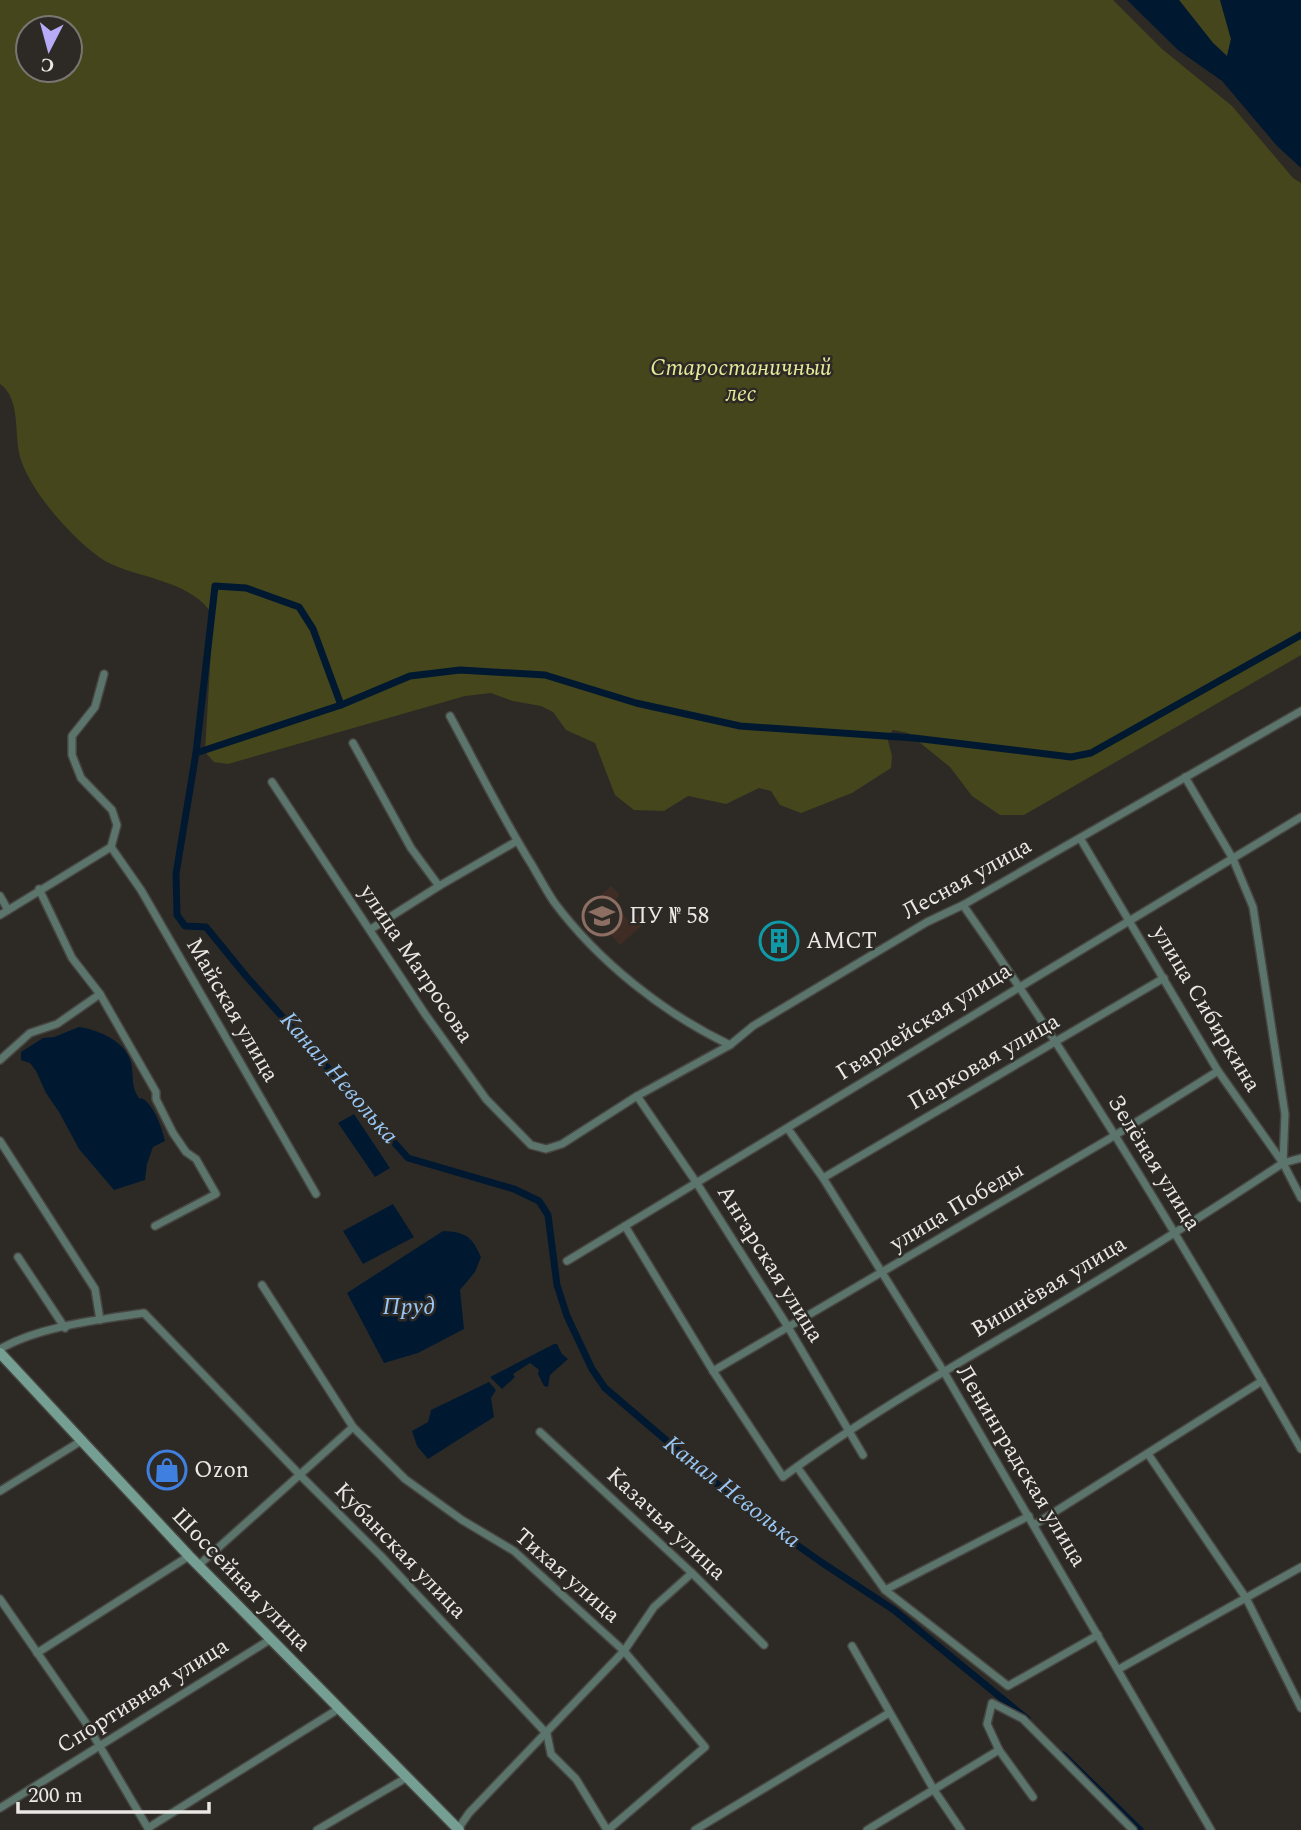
<svg xmlns="http://www.w3.org/2000/svg" width="1301" height="1830" viewBox="0 0 1301 1830" font-family="Spectral,serif">
	<style>
		.education { fill: #3f2d25 }
		.green { fill: #45461b; fill-rule: evenodd }
		.water { fill: #001931 }
		.lines { fill: none; stroke-linecap: round; stroke-linejoin: round }
		.canal { stroke: #001931; stroke-width: 7 }
		.minor-casing { stroke: #474541; stroke-width: 10 }
		.secondary-casing { stroke: #474541; stroke-width: 13 }
		.minor { stroke: #5b756d; stroke-width: 7 }
		.secondary { stroke: #759f93; stroke-width: 10 }
		.labels { text-anchor: middle; dominant-baseline: central; stroke-width: 5; stroke-linejoin: round; paint-order: stroke }
		.park-label { font-size: 23px; font-style: italic; fill: #e6e998; stroke: #2d2a26 }
		.street-label { font-size: 23px; fill: #eae8e5; stroke: #2d2a26 }
		.poi-label { font-size: 23px; fill: #eae8e5; stroke: #2d2a26; text-anchor: start }
		.water-label { font-size: 24px; font-style: italic; fill: #99c7f5; stroke: #2d2a26 }
	</style>
	<rect width="100%" height="100%" fill="#2d2a26"/>
	<polygon class="education" points="611,886 620,895 605,909 612,917 619,910 630,922 639,915 646,922 620,945 587,908"/>
	<g class="green">
		<path d="M0,0H1113L1162,49L1232,106L1293,178L1301,183V655L1024,815H1000L972,796L950,767L908,733L893,730L887,737L892,756L891,768L852,793L801,813L780,805L771,791L759,788L726,804L688,796L664,811L634,810L615,795L595,743L566,730L553,712L541,706L513,701L491,693L465,696L228,764L214,762L205,752L213,616C194,582 144,579 111,564C87,553 49,511 35,488C30,480 24,469 21,460C13,437 22,399 0,384ZM70,28V70H28V28Z"/>
		<polygon points="1179,0 1220,0 1231,39 1227,56 1213,43"/>
	</g>
	<g class="water">
		<polygon points="1127,0 1179,0 1213,43 1227,56 1231,39 1220,0 1301,0 1301,168 1277,146 1222,81 1178,50"/>
		<path d="M79,1027C96,1029 122,1040 129,1057C135,1069 130,1083 137,1095C142,1103 139,1095 146,1101C156,1111 162,1128 165,1141L153,1147L147,1164L145,1180L114,1190L79,1149L59,1112L46,1093L36,1071L30,1063L21,1060V1052L43,1038L54,1037Z"/>
		<polygon points="354,1114 390,1168 375,1177 338,1123"/>
		<polygon points="393,1204 414,1237 363,1264 343,1231"/>
		<path d="M443,1231C465,1232 472,1236 481,1257L475,1272L460,1290L464,1329L418,1353L384,1363L347,1293Z"/>
		<polygon points="554,1344 557,1344 562,1354 568,1359 550,1375 548,1387 544,1386 538,1374 539,1370 530,1363 513,1374 515,1377 502,1389 490,1377"/>
		<polygon points="489,1382 496,1390 491,1398 494,1417 428,1459 417,1446 412,1431 428,1422 431,1410"/>
	</g>
	<g class="lines">
		<g class="canal">
			<polyline points="341,705 313,629 299,607 246,588 215,586 196,753 176,874 177,915 185,926 206,927 246,976 408,1158 514,1189 539,1201 548,1215 557,1285 567,1316 592,1369 605,1388 749,1511 821,1562 894,1610 1027,1719"/>
			<polyline points="196,753 341,705 410,676 460,670 545,675 636,703 740,726 914,738 1071,757 1091,753 1301,635"/>
			<polyline points="1063,1755 1140,1830"/>
		</g>
		<defs>
			<g id="minor">
				<path d="M450,716C477,766 502,817 532,865C539,877 546,890 554,902C598,961 663,1013 730,1045"/>
				<polyline points="353,743 411,848 439,886"/>
				<polyline points="1185,777 1233,859 1253,907 1285,1114 1283,1163"/>
				<polyline points="272,782 425,1014 486,1099 531,1145 546,1149 562,1144 637,1096 730,1045 753,1026 927,922 963,905 1301,711"/>
				<polyline points="1080,838 1218,1071 1283,1163 1301,1198"/>
				<polyline points="111,847 141,890 316,1194"/>
				<polyline points="39,889 72,958 100,994 156,1092 156,1099 173,1133 186,1152 196,1159 216,1194 155,1226"/>
				<polyline points="0,896 8,910"/>
				<path d="M963,905C1086,1080 1195,1264 1301,1449"/>
				<polyline points="0,915 111,847 117,825 112,810 81,778 72,755 72,736 95,707 104,674"/>
				<polyline points="371,929 439,886 517,841"/>
				<polyline points="0,1060 30,1033 57,1024 100,994"/>
				<polyline points="637,1096 696,1182 788,1327 863,1455"/>
				<polyline points="788,1129 823,1178 944,1372 1211,1830"/>
				<polyline points="0,1141 95,1289 100,1320"/>
				<polyline points="823,1178 1164,978"/>
				<path d="M625,1226L713,1371L783,1477C863,1418 950,1368 1035,1318C1119,1268 1202,1217 1283,1163L1301,1158"/>
				<polyline points="18,1257 65,1328"/>
				<polyline points="567,1261 1301,817"/>
				<polyline points="262,1285 353,1427 405,1479 462,1520 514,1551 624,1651 705,1747 608,1830"/>
				<path d="M0,1349C40,1326 98,1320 144,1313L300,1475L381,1556L547,1734L551,1754L576,1779L607,1830"/>
				<polyline points="713,1371 1114,1136 1218,1071"/>
				<polyline points="540,1432 692,1573 764,1645"/>
				<polyline points="1148,1454 1246,1598 1301,1708"/>
				<polyline points="797,1467 885,1590 1008,1686 1098,1635"/>
				<polyline points="0,1491 81,1441"/>
				<polyline points="1034,1525 1262,1381"/>
				<polyline points="199,1565 353,1427"/>
				<polyline points="885,1590 1029,1516"/>
				<polyline points="0,1599 86,1723 149,1830"/>
				<polyline points="852,1646 934,1790 961,1830"/>
				<polyline points="37,1653 189,1556"/>
				<polyline points="1119,1669 1301,1567"/>
				<polyline points="1033,1797 999,1750 987,1724 992,1703 1023,1719 1133,1830"/>
				<polyline points="0,1808 271,1639"/>
				<polyline points="148,1828 340,1708"/>
				<polyline points="458,1829 469,1813 624,1651 654,1607 692,1573"/>
				<polyline points="317,1830 406,1778"/>
				<polyline points="695,1830 889,1713"/>
				<polyline points="867,1830 999,1750"/>
			</g>
			<polyline id="secondary" points="0,1353 189,1556 459,1830"/>
		</defs>
		<use href="#minor" class="minor-casing"/>
		<use href="#secondary" class="secondary-casing"/>
		<use href="#minor" class="minor"/>
		<use href="#secondary" class="secondary"/>
	</g>
	<defs>
		<symbol id="university-ring" viewBox="-11 -11 22 22"><circle r="9.5" fill="#2d2a26" stroke="#8d6e63" stroke-width="1.5"/><path d="M0-5L7-2L0 1L-7-2ZM-4 1L0 2.5L4 1V4Q0 6-4 4Z" fill="#8d6e63"/></symbol>
		<symbol id="building-ring" viewBox="-11 -11 22 22"><circle r="9.5" fill="#2d2a26" stroke="#0f9aa8" stroke-width="1.5"/><path d="M-4-6H4V6H1V3H-1V6H-4ZM-2.5-4.3h1.7v1.8h-1.7ZM.8-4.3h1.7v1.8H.8ZM-2.5-1h1.7V.8h-1.7ZM.8-1h1.7V.8H.8Z" fill="#0f9aa8"/></symbol>
		<symbol id="shop-ring" viewBox="-11 -11 22 22"><circle r="9.5" fill="#2d2a26" stroke="#3f7fe0" stroke-width="1.5"/><path d="M-5-2.5h2.3a2.7 3.5 0 0 1 5.4 0H5L5.5 6h-11ZM-1.5-2.5h3a1.5 2.3 0 0 0-3 0Z" fill="#3f7fe0"/></symbol>
	</defs>
	<g fill-rule="evenodd">
		<use href="#university-ring" x="580" y="894" width="44" height="44"/>
		<use href="#building-ring" x="757" y="919" width="44" height="44"/>
		<use href="#shop-ring" x="145" y="1448" width="44" height="44"/>
	</g>
	<g class="labels">
		<g class="park-label">
			<text x="741" y="368">Старостаничный<tspan x="741" dy="26">лес</tspan></text>
		</g>
		<g class="street-label">
			<text transform="translate(967 879) rotate(-29)">Лесная улица</text>
			<text transform="translate(416 964) rotate(56)">улица Матросова</text>
			<text transform="translate(1206 1009) rotate(59)">улица Сибиркина</text>
			<text transform="translate(232 1010) rotate(60)">Майская улица</text>
			<text transform="translate(924 1022) rotate(-32)">Гвардейская улица</text>
			<text transform="translate(984 1062) rotate(-30)">Парковая улица</text>
			<text transform="translate(1154 1163) rotate(58)">Зелёная улица</text>
			<text transform="translate(957 1207) rotate(-31)">улица Победы</text>
			<text transform="translate(770 1264) rotate(58)">Ангарская улица</text>
			<text transform="translate(1049 1287) rotate(-31)">Вишнёвая улица</text>
			<text transform="translate(1021 1466) rotate(59)">Ленинградская улица</text>
			<text transform="translate(666 1524) rotate(43)">Казачья улица</text>
			<text transform="translate(400 1551) rotate(46)">Кубанская улица</text>
			<text transform="translate(567 1576) rotate(41)">Тихая улица</text>
			<text transform="translate(241 1580) rotate(46)">Шоссейная улица</text>
			<text transform="translate(143 1696) rotate(-32)">Спортивная улица</text>
		</g>
		<g class="poi-label">
			<text x="629" y="916">ПУ № 58</text>
			<text x="806" y="941">АМСТ</text>
			<text x="194" y="1470">Ozon</text>
		</g>
		<g class="water-label">
			<text transform="translate(339 1078) rotate(49)">Канал Неволька</text>
			<text x="409" y="1307">Пруд</text>
			<text transform="translate(732 1492) rotate(38)">Канал Неволька</text>
		</g>
	</g>
	<g transform="translate(49 49) rotate(186)"><circle r="33" fill="#2d2a26" stroke="#797672" stroke-width="2"/>
	<path d="M0-5L12 26L0 18L-12 26Z" fill="#b7abf8"/>
	<text y="-10" font-size="19" font-weight="bold" text-anchor="middle" fill="#eae8e5">С</text>
	</g>
	<path d="M18 1802v10h191v-10" fill="none" stroke="#eae8e5" stroke-width="3.5"/>
	<text x="28" y="1802" font-size="21" fill="#eae8e5" stroke="#2d2a26" stroke-width="5" paint-order="stroke">200 m</text>
</svg>
